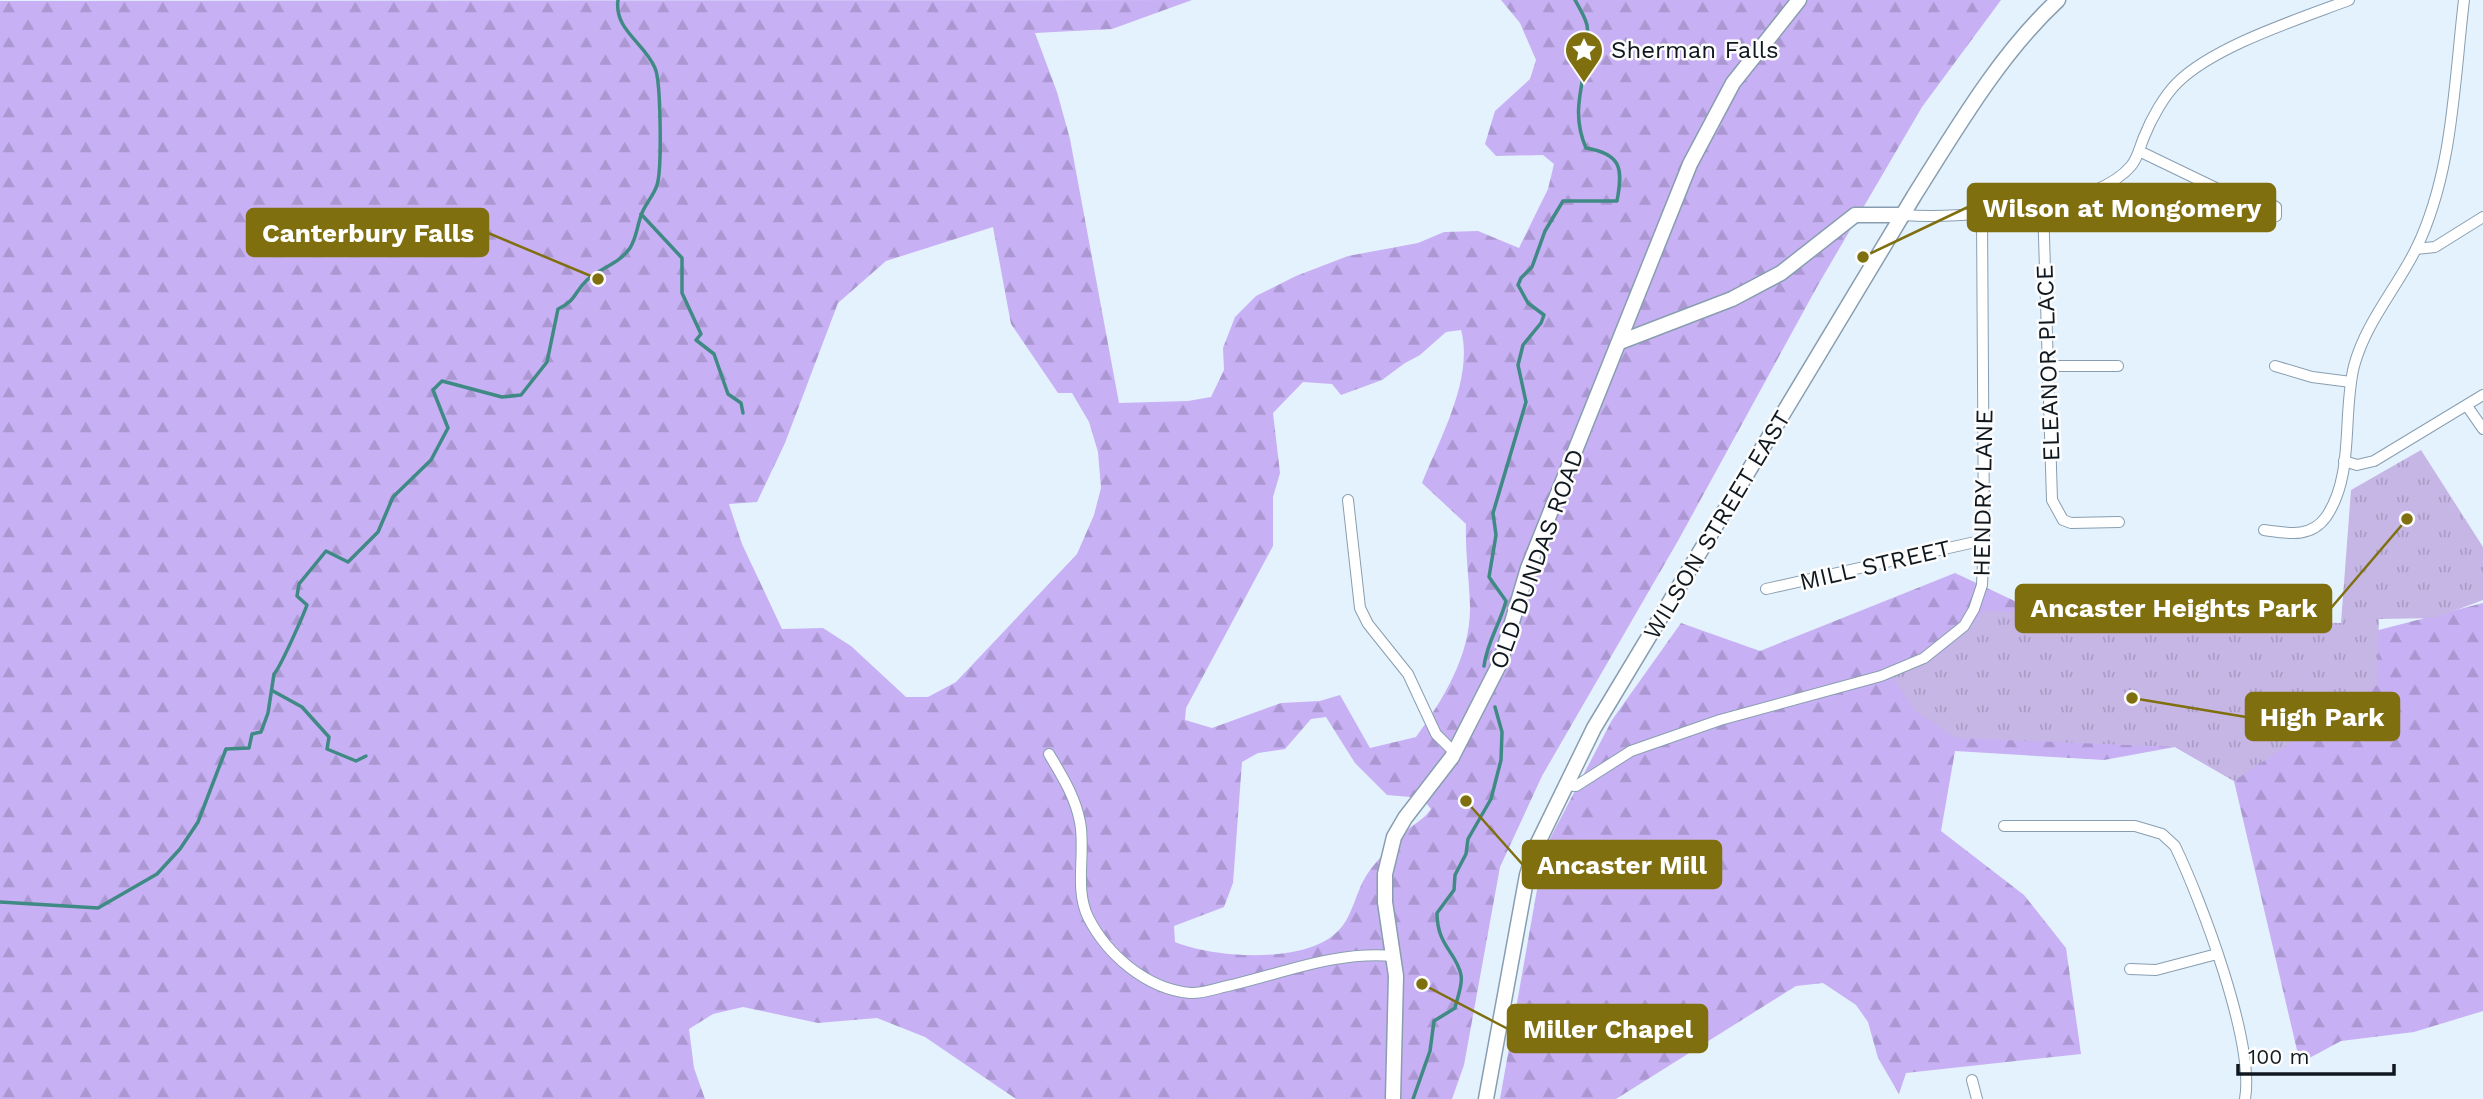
<svg xmlns="http://www.w3.org/2000/svg" width="2483" height="1099" viewBox="0 0 2483 1099" font-family="'Work Sans',sans-serif">
	<style>
		.forest { fill: url(#forest-firs); fill-rule: evenodd }
		.park { fill: url(#park-tufts) }
		.lines { fill: none; stroke-linecap: round; stroke-linejoin: round }
		.stream { stroke: #3f8a84; stroke-width: 3.5 }
		.street-casing { stroke: #889eb0; stroke-width: 12 }
		.secondary-casing { stroke: #889eb0; stroke-width: 17 }
		.street { stroke: #fff; stroke-width: 10 }
		.secondary { stroke: #fff; stroke-width: 14 }
		.labels { text-anchor: middle; dominant-baseline: central; stroke-width: 5; stroke-linejoin: round; paint-order: stroke }
		.poi-label { font-size: 24px; fill: #10181f; stroke: #fdfdfd; text-anchor: start }
		.street-label { font-size: 24px; fill: #10181f; stroke: #fdfdfd }
		.leader { fill: none; stroke: #7f6f0e; stroke-width: 2.5 }
		.callout-dot { fill: #7f6f0e; stroke: #fdfdfd; stroke-width: 2.5 }
		.callout { fill: #7f6f0e; stroke: #7f6f0e; stroke-width: 2.5 }
		.callout-label { font-size: 26px; text-anchor: middle; font-weight: bold; fill: #fff }
	</style>
	<defs>
		<pattern id="forest-firs" width="22" height="20" patternUnits="userSpaceOnUse" patternTransform="scale(1.75)"><rect width="22" height="20" fill="#c8b0f4"/><path d="M5 1l3.5 6h-7zM16 11l3.5 6h-7z" fill="#ab97d1"/></pattern>
		<pattern id="park-tufts" width="24" height="20" patternUnits="userSpaceOnUse" patternTransform="scale(1.75)"><rect width="24" height="20" fill="#c6b6e6"/><path d="M3 7l-1-3M5 7V3M7 7l1-3M15 17l-1-3M17 17v-4M19 17l1-3" fill="none" stroke="#a99cc5"/></pattern>
	</defs>
	<rect width="100%" height="100%" fill="#e4f2fe"/>
	<g class="forest">
		<path d="M1192,0L1112,29L1035,33L1057,92L1070,139L1119,403L1188,401L1211,397L1224,370L1223,348L1235,317L1256,296L1296,276L1348,256L1418,243L1444,232L1478,231L1519,248L1548,189L1554,164L1543,155L1496,156L1485,144L1495,111L1530,79L1536,60L1520,23L1501,0H2001L1922,107L1818,285L1679,539L1542,776L1500,867L1464,1065L1452,1099H1016L925,1037L877,1018L818,1023L743,1007L713,1014L689,1029L694,1068L705,1099H0V1ZM993,227L1011,324L1058,393H1072L1089,422L1098,452L1101,488L1094,515L1077,554L956,682L928,697H906L851,646L823,628L782,629L742,544L729,504L757,502L785,443L838,303L886,261ZM1461,330C1474,378 1440,438 1422,483L1466,524C1465,551 1469,577 1470,605C1471,655 1444,698 1416,737L1370,748L1340,695L1320,701L1281,703L1212,728L1185,720L1186,708L1273,546V497L1280,473L1273,413L1303,382L1332,384L1341,395L1382,380L1405,363L1420,355L1446,332ZM1326,717L1355,763L1387,795L1422,798L1431,809C1424,819 1417,822 1407,830C1394,841 1378,859 1368,873C1356,890 1353,916 1339,930C1307,965 1214,958 1175,942L1174,926L1224,907L1233,883L1242,762L1258,753L1285,749L1311,719Z"/>
		<polygon points="1955,573 2064,624 2371,632 2483,603 2483,1011 2414,1032 2341,1041 2300,1063 2234,781 2175,747 2104,760 1955,751 1941,831 2024,895 2066,948 2081,1054 1906,1073 1899,1094 1878,1058 1868,1022 1856,1005 1823,983 1796,986 1616,1099 1500,1099 1544,850 1612,720 1681,623 1760,651"/>
	</g>
	<path class="park" d="M2421,450L2483,547V600L2435,618L2379,619L2377,685L2234,781L2175,747L1956,738L1915,711L1892,676C1939,661 1952,647 1984,611L2341,623L2351,490Z"/>
	<g class="lines">
		<g class="stream">
			<polyline points="641,214 682,258 682,293 701,334 696,340 714,354 728,394 741,403 743,413"/>
			<path d="M1484,666C1487,642 1500,624 1506,601L1489,577L1496,535L1493,513L1526,402L1518,365L1523,345L1541,323L1544,315L1528,303L1518,285L1521,278L1532,267L1545,231L1563,201H1617C1623,169 1622,154 1586,148C1566,102 1593,71 1587,25C1585,17 1579,7 1575,0"/>
			<polyline points="273,691 302,707 329,737 327,749 356,761 366,756"/>
			<path d="M0,902L98,908L157,874L180,849L198,822L226,749L249,748L252,734L261,732L268,713L274,674C280,668 303,616 307,605L297,596L299,584L326,551L348,562L378,532L393,497L431,460L448,428L433,390L442,381L502,397L521,395L547,362L558,309C576,301 574,292 587,280C600,268 619,264 630,248C637,237 637,225 642,213C646,203 654,195 657,185C662,170 661,81 655,68C644,42 614,30 618,0"/>
			<path d="M1413,1099L1430,1051L1434,1021L1455,1008C1457,998 1463,985 1461,975C1457,953 1437,946 1437,913L1454,890L1455,875L1466,854L1468,839L1491,799L1501,760L1502,732L1495,707"/>
		</g>
		<defs>
			<g id="street">
				<polyline points="2139,151 2249,204 2256,215 2266,220 2276,216 2276,207 2262,199 2249,204"/>
				<polyline points="2043,204 2052,500 2063,520 2071,523 2119,522"/>
				<path d="M1903,215C1958,219 2093,211 2131,166C2138,158 2140,146 2144,137C2151,119 2164,96 2177,83C2214,46 2299,19 2349,0"/>
				<polyline points="2416,249 2435,247 2483,217"/>
				<polyline points="2050,366 2118,366"/>
				<polyline points="2275,366 2312,377 2351,382"/>
				<polyline points="2467,406 2483,429"/>
				<polyline points="2344,461 2357,465 2374,461 2483,395"/>
				<polyline points="1348,500 1360,608 1368,624 1408,674 1436,734 1455,753"/>
				<path d="M2264,530C2287,533 2310,539 2326,517C2355,475 2342,414 2354,366C2366,322 2396,289 2416,249C2453,173 2454,83 2464,0"/>
				<polyline points="1766,589 1984,540"/>
				<path d="M1049,754C1062,776 1075,796 1080,822C1086,852 1074,888 1088,917C1107,955 1147,989 1190,993C1203,994 1220,987 1232,985C1286,972 1338,951 1393,956"/>
				<polyline points="1565,785 1576,786 1631,751 1720,720 1881,676 1924,658 1964,626 1974,609 1982,585 1984,540 1982,216"/>
				<path d="M2004,826H2135L2162,834L2175,846C2201,900 2255,1042 2245,1099"/>
				<polyline points="2130,969 2156,970 2217,954"/>
				<polyline points="1972,1080 1977,1099"/>
			</g>
			<g id="secondary">
				<polyline points="1620,342 1732,299 1781,273 1855,215 1903,215"/>
				<polyline points="1393,1099 1396,976 1385,902 1385,874 1394,837 1405,818 1452,757 1500,663 1528,568 1690,164 1733,83 1799,0"/>
				<path d="M1486,1099L1527,875L1536,847L1594,728L1914,196C1957,128 1999,55 2058,0"/>
			</g>
		</defs>
		<use href="#street" class="street-casing"/>
		<use href="#secondary" class="secondary-casing"/>
		<use href="#street" class="street"/>
		<use href="#secondary" class="secondary"/>
	</g>
	<defs>
		<symbol id="sight-pin" viewBox="-11 -11 22 30"><path d="M0 17L-7.5 6A9.5 9.5 0 1 1 7.5 6Z" fill="#7f6f0e" stroke="#fdfdfd"/><path d="M0-6L1.8-2.2L6-1.7L2.9 1.2L3.7 5.4L0 3.3L-3.7 5.4L-2.9 1.2L-6-1.7L-1.8-2.2Z" fill="#fff"/></symbol>
	</defs>
	<g fill-rule="evenodd">
		<use href="#sight-pin" x="1562" y="28" width="44" height="60"/>
	</g>
	<g class="labels">
		<g class="poi-label">
			<text x="1611" y="50">Sherman Falls</text>
		</g>
		<g class="street-label">
			<text transform="translate(2048 363) rotate(-92)">ELEANOR PLACE</text>
			<text transform="translate(1983 493) rotate(-89)">HENDRY LANE</text>
			<text transform="translate(1717 525) rotate(-59)">WILSON STREET EAST</text>
			<text transform="translate(1537 559) rotate(-70)">OLD DUNDAS ROAD</text>
			<text transform="translate(1875 565) rotate(-13)">MILL STREET</text>
		</g>
	</g>
	<path class="leader" d="M1863 257L1968 207M598 279L488 233M2407 519L2331 608M2132 698L2246 717M1466 801L1523 865M1422 984L1508 1029"/>
	<g class="callout-dot">
		<circle cx="1863" cy="257" r="7"/>
		<circle cx="598" cy="279" r="7"/>
		<circle cx="2407" cy="519" r="7"/>
		<circle cx="2132" cy="698" r="7"/>
		<circle cx="1466" cy="801" r="7"/>
		<circle cx="1422" cy="984" r="7"/>
	</g>
	<g class="callout">
		<rect x="1968" y="184" width="307" height="47" rx="7"/>
		<rect x="247" y="209" width="241" height="47" rx="7"/>
		<rect x="2016" y="585" width="315" height="47" rx="7"/>
		<rect x="2246" y="693" width="153" height="47" rx="7"/>
		<rect x="1523" y="841" width="198" height="47" rx="7"/>
		<rect x="1508" y="1005" width="199" height="47" rx="7"/>
	</g>
	<g class="callout-label">
		<text x="2122" y="217">Wilson at Mongomery</text>
		<text x="368" y="242">Canterbury Falls</text>
		<text x="2174" y="617">Ancaster Heights Park</text>
		<text x="2322" y="726">High Park</text>
		<text x="1622" y="874">Ancaster Mill</text>
		<text x="1608" y="1038">Miller Chapel</text>
	</g>
	<path d="M2238 1064v10h156v-10" fill="none" stroke="#10181f" stroke-width="3.5"/>
	<text x="2248" y="1064" font-size="21" fill="#10181f" stroke="#fdfdfd" stroke-width="5" paint-order="stroke">100 m</text>
</svg>
